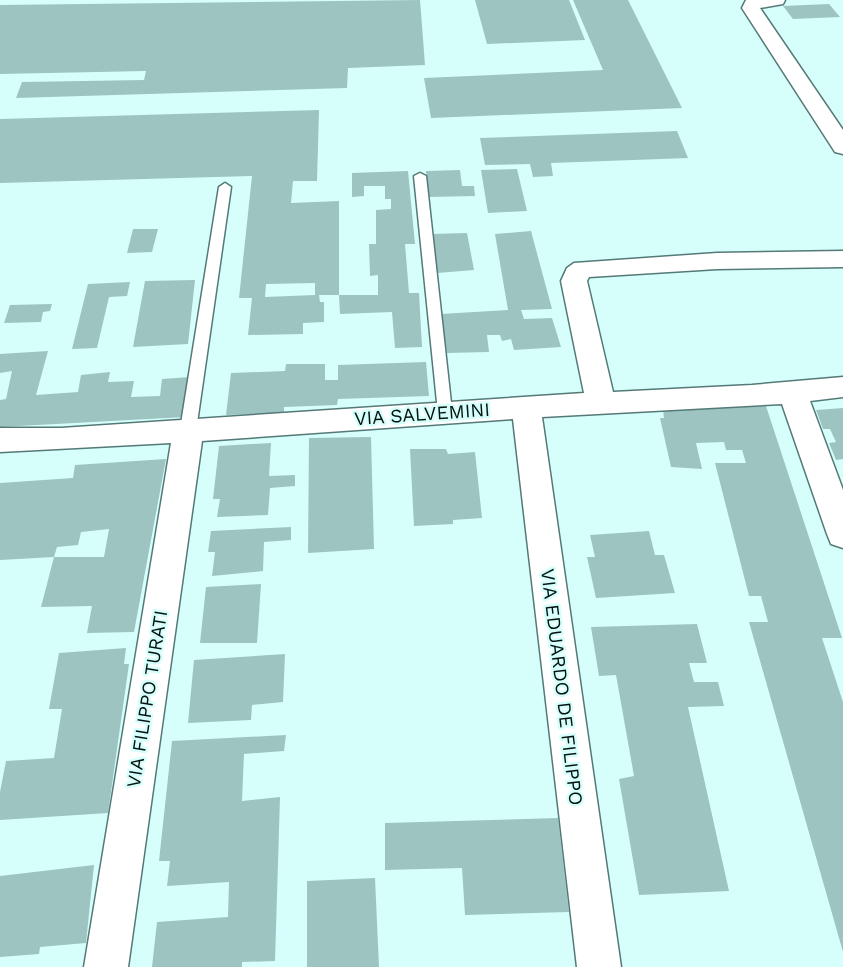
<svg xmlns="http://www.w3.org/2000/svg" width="843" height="967" viewBox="0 0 843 967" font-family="'Work Sans',sans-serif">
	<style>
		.building { fill: #9dc4c1; fill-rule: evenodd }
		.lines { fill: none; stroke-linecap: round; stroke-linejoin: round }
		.lane-casing { stroke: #547976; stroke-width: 3 }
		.street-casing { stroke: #547976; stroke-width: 3 }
		.lane { fill: #fff; fill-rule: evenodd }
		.street { fill: #fff; fill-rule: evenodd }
		.labels { text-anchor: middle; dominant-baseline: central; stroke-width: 5; stroke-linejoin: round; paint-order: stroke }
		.street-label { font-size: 19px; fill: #031110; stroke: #d6fffb }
	</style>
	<rect width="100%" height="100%" fill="#d6fffb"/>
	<g class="building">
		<polygon points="420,0 425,65 348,68 347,88 16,98 22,82 144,80 146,71 0,74 0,5"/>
		<polygon points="475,0 569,0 585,40 487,44"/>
		<polygon points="573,0 628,0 682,108 431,118 424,78 603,70"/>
		<polygon points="829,4 840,17 793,19 783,6"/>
		<path d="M319,110L317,181H293L291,203L339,201V295H378V275L370,276L369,244H376V210L391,209V199H385V186H364V196L352,197V173L408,171L415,244H405L409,293H419L422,347L395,348L392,312L340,314L339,295H319L320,302H324V322L303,323V334L248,335L252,298H239L252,176L0,183V119ZM315,283V295L265,297L266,284Z"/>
		<polygon points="677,131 688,158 551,163 553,176 533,177 530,164 485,165 480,138"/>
		<polygon points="517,169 527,211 488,213 481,170"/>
		<polygon points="460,170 462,186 474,186 475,196 428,197 426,171"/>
		<polygon points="133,229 158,229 152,252 127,253"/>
		<polygon points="531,231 552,309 521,310 524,319 552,318 561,347 514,350 511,339 502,341 500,335 487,335 489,352 447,353 441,314 508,310 495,234"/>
		<polygon points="467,233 474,270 437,273 431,234"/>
		<polygon points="195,280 188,344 133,347 145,281"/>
		<polygon points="130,282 127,296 109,297 97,348 72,349 88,284"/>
		<polygon points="52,304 50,311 43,312 41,322 4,323 10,305"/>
		<polygon points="48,351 36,395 78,392 81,375 110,372 108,382 134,381 131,397 160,396 162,379 190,377 186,417 0,427 0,400 6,399 12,371 0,373 0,354"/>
		<polygon points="426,362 429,396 338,399 337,405 284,407 284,413 226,415 231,373 285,371 286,364 325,364 325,380 338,380 338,365"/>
		<polygon points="766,406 842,638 822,638 843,702 843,952 749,622 768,622 761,596 749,596 715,463 746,463 742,450 726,450 724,442 696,443 702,469 671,467 660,418 664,418 663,410"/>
		<polygon points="843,408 843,459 836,460 829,443 836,442 830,429 823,429 816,410"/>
		<polygon points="371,437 374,549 308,553 309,438"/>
		<polygon points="271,443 269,476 295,475 295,486 270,488 268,515 217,517 220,499 213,499 219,446"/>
		<polygon points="410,449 446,449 448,454 475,452 482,518 453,520 453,524 414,526"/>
		<polygon points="166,459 134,632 87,633 92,606 41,607 54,557 104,557 109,529 81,532 78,545 57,547 54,557 0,560 0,483 73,478 75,465"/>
		<polygon points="291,527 291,540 264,542 263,571 212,576 215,552 208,552 211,531"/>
		<polygon points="649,531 655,555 664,555 675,593 596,598 587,557 595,557 590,535"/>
		<polygon points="261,584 257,643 200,643 206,587"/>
		<polygon points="697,624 707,663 689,663 694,682 718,682 724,706 688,707 729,891 639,895 619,779 634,776 616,675 599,676 591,627"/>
		<polygon points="126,648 124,664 129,664 108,813 0,820 0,792 6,761 54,758 62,709 49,709 59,653"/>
		<polygon points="285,654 283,702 252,705 251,720 188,723 194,660"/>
		<polygon points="286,735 284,751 244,754 242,801 280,797 275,961 242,962 242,967 152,967 157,922 228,917 229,882 167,886 170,861 159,861 172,741"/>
		<polygon points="558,818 569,912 465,915 462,868 385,870 385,823"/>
		<polygon points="94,865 86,943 40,947 39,954 0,957 0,876"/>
		<polygon points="375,878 379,967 307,967 307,881"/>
	</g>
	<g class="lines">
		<defs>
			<g id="lane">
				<polygon points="420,173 426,176 452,412 445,417 438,412 414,176"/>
				<polygon points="225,183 231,187 196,430 188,436 180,430 219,187"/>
			</g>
			<g id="street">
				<polygon points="746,0 785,0 783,4 760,8 843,130 843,154 835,152 742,8"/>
				<polygon points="843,251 843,267 717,269 589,277 587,281 613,392 752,385 843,377 843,397 810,401 843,490 843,548 831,544 827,534 782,404 542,417 621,967 577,967 513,419 202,441 128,967 84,967 171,443 0,452 0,428 61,428 584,393 561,281 567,268 574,263 717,253"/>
			</g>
		</defs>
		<use href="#lane" class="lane-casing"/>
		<use href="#street" class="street-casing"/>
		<use href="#lane" class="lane"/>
		<use href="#street" class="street"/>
	</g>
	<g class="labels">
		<g class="street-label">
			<text transform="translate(422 414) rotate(-4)">VIA SALVEMINI</text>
			<text transform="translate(562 687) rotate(83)">VIA EDUARDO DE FILIPPO</text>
			<text transform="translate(147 699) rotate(-81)">VIA FILIPPO TURATI</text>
		</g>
	</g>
</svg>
